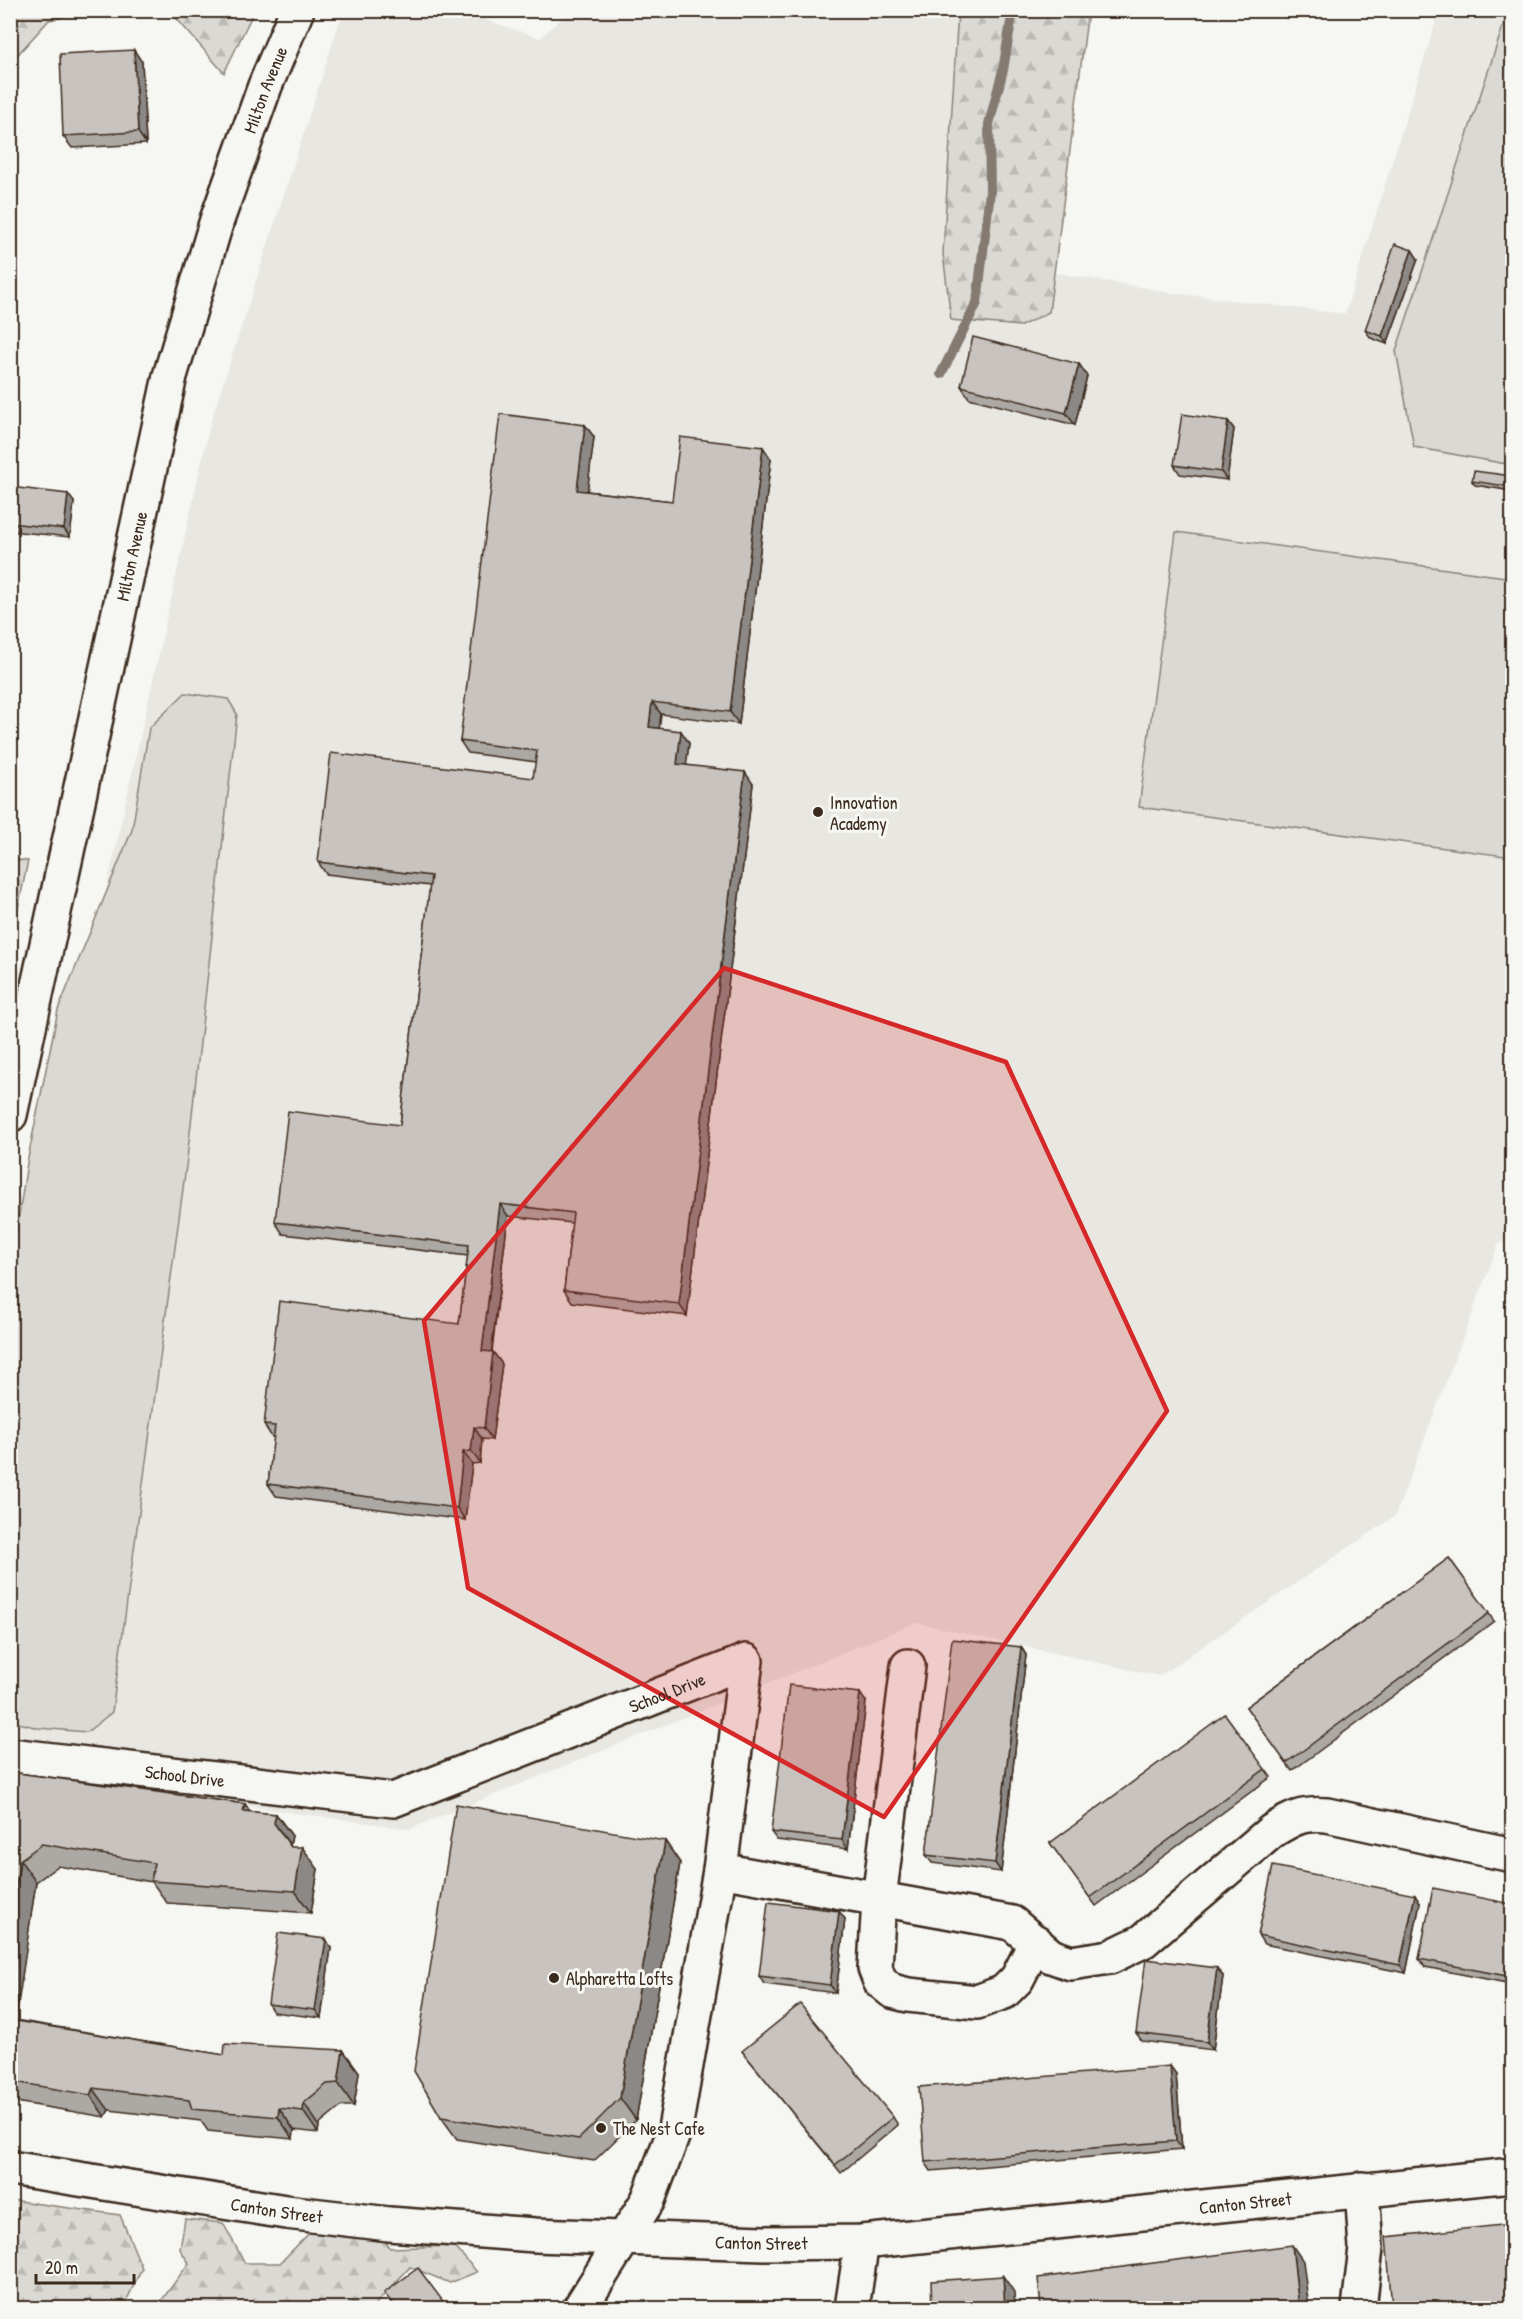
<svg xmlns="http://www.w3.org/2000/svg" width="1523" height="2319" viewBox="0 0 1523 2319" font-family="'Patrick Hand',sans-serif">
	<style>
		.built { fill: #e8e7e2 }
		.green { fill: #dad9d3; stroke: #8a8278; stroke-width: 1.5 }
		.forest { fill: url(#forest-firs); stroke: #8a8278; stroke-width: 1.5 }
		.cemetery { fill: url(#cemetery-stones); stroke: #8a8278; stroke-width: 1.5 }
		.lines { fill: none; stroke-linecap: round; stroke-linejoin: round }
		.stream { stroke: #857a71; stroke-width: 10 }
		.minor-casing { stroke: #3b2a1e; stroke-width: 38 }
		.minor { stroke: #f6f6f2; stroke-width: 33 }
		.wall { fill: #aca8a3; stroke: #3b2a1e; stroke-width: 1.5 }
		.shaded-wall { fill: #8c8885; stroke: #3b2a1e; stroke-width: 1.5 }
		.building { fill: #c8c3be; stroke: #3b2a1e; stroke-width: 1.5 }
		.marked { fill: #d62828; fill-opacity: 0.2; stroke: #d62828; stroke-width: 4.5; stroke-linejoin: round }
		.poi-dot { fill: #3b2a1e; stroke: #f6f6f2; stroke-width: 2 }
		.labels { text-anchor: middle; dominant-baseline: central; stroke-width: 6; stroke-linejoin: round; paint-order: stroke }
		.street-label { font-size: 18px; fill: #3b2a1e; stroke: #f6f6f2 }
		.poi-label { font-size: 18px; fill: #3b2a1e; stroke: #f6f6f2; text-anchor: start }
	</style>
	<defs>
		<pattern id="forest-firs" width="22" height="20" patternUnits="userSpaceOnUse" patternTransform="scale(1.5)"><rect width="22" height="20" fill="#dad9d3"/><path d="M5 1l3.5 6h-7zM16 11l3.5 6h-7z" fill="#bcbab5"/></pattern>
		<pattern id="cemetery-stones" width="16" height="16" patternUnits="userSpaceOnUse" patternTransform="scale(1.5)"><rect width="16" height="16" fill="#dad9d3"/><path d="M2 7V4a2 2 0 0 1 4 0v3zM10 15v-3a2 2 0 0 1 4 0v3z" fill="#bcbab5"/></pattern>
	</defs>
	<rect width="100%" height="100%" fill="#f6f6f2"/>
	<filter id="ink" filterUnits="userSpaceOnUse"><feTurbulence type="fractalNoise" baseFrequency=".0167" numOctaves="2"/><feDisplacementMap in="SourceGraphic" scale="12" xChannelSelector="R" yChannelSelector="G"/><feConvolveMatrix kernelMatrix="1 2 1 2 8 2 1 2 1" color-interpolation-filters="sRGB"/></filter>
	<g filter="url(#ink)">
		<polygon class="built" points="343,11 459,11 540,38 570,11 958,11 943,253 1173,293 1345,314 1439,11 1512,11 1512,1243 1499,1243 1395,1516 1159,1676 916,1623 410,1829 11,1773 11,1370 37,1200 210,424"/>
		<g class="green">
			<polygon points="1508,11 1512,11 1512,465 1414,447 1396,351"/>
			<polygon points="1176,532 1512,578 1512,857 1139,807"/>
			<polygon points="185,693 228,699 237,714 187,1159 112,1712 87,1732 38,1728 11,1721 10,1274 27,1163 58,1010 132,830 149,728"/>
		</g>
		<g class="forest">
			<polygon points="11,10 97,10 97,11 49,20 11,62"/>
			<polygon points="170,11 254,11 224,73"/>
			<polygon points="958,11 1088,11 1049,312 1021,326 951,320 943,253"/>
			<polygon points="11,2200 120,2215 142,2268 123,2308 63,2308 20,2303 17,2308 11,2308"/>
			<polygon points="185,2219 223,2223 245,2263 280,2263 315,2227 380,2234 390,2248 454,2246 477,2272 450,2283 410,2267 372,2308 156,2308 189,2263 180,2249"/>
		</g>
		<polygon class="cemetery" points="11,859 28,861 11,941 10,859"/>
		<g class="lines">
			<polyline class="stream" points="941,374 977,303 990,191 989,124 1003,70 1013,10"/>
			<defs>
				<g id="minor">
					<path id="s1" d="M10,1115L170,376L217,220L265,86L297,10"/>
					<polyline points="908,1666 879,1899 875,1968 880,1981 892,1991 908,1995 977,2002 1004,1992 1017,1979 1036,1942"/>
					<path id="s2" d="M10,1755L393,1800L746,1661L720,1870L675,2129L648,2200L580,2308"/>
					<path d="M720,1870L1012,1923L1051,1956L1071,1963L1110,1957L1143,1941L1272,1831C1293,1818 1302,1813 1327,1815L1512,1855"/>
					<path id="s3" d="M10,2168L286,2212L389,2224L535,2235L764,2243L862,2242L1512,2175"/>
					<polyline points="852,2308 862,2242"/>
					<polyline points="1359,2308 1366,2248 1362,2189"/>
				</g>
			</defs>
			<use href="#minor" class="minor-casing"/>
			<use href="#minor" class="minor"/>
		</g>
		<g class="wall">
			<polygon points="142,62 146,144 72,148 63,136"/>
			<polygon points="1412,250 1418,259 1387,344 1371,338 1365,330"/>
			<polygon points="1079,364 1087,376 1075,425 969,398 961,386"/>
			<polygon points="1228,421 1234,429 1227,480 1180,474 1174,465"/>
			<polygon points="585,425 594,437 587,491 672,501 771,459 739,724 661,714 659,728 689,743 686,765 753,784 687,1316 572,1302 564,1290 572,1223 508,1216 492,1352 493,1352 502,1364 492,1440 482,1439 480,1463 472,1464 465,1520 276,1496 268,1484 274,1437 272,1437 264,1425 459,1324 468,1256 283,1234 275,1222 400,1125 430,886 326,874 318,862 533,778 536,762 468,753 460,741"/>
			<polygon points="1512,476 1512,491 1475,485 1472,481"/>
			<polygon points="10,487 74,502 70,537 10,531"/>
			<polygon points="1449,1558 1494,1621 1292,1771 1246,1707"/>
			<polygon points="1021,1647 1026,1655 1001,1872 932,1863 926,1855"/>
			<polygon points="866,1702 848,1849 777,1840 771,1832"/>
			<polygon points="1265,1769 1271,1777 1096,1906 1050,1843"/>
			<polygon points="10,1772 245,1804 250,1812 276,1814 292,1836 290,1845 291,1847 318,1869 311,1913 167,1903 152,1882 58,1866 36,1882 15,2020 224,2055 343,2050 359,2072 354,2106 342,2106 319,2125 318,2133 294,2130 293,2139 208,2131 201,2121 109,2110 105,2117 10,2101"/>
			<polygon points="665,1841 680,1863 636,2120 594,2161 457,2139 441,2117"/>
			<polygon points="1420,1903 1406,1973 1264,1944 1258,1935"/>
			<polygon points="1512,1904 1512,1984 1425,1967 1419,1959"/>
			<polygon points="845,1919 836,1993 764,1984 759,1976"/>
			<polygon points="326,1939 331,1948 321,2018 273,2012 268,2004"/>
			<polygon points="1223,1976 1213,2050 1142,2041 1136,2033"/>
			<polygon points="742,2051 893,2117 898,2125 841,2173"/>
			<polygon points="1170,2066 1176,2074 1182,2149 931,2171 925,2162"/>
		</g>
		<g class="shaded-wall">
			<polygon points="134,50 142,62 146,144 138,132"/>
			<polygon points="1412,250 1418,259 1387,344 1382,336"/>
			<polygon points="1079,364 1087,376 1075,425 1066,413"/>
			<polygon points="10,365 15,371 10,406"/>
			<polygon points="1228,421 1234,429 1227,480 1221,472"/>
			<polygon points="585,425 594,437 586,502 577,490"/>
			<polygon points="763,447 771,459 739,724 730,712"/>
			<polygon points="68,494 74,502 70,537 64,529"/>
			<polygon points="652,702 661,714 658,739 649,727"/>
			<polygon points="681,731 689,743 685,776 677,764"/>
			<polygon points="745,772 753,784 687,1316 679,1304"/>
			<polygon points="500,1204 508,1216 490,1363 482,1351"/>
			<polygon points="493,1352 502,1364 492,1440 484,1428"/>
			<polygon points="474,1427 482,1439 480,1463 471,1451"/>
			<polygon points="463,1452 472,1464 465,1520 457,1508"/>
			<polygon points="1021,1647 1026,1655 1001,1872 995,1863"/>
			<polygon points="860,1693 866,1702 848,1849 842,1840"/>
			<polygon points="245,1804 260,1826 243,1811"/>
			<polygon points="276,1814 292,1836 290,1845 274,1823"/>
			<polygon points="665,1841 680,1863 636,2120 620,2098"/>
			<polygon points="302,1847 318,1869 311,1913 295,1891"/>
			<polygon points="20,1860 36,1882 15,2025 10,2020 10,1925"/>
			<polygon points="1415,1895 1420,1903 1406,1973 1400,1965"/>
			<polygon points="839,1911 845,1919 836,1993 830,1985"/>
			<polygon points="326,1939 331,1948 321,2018 315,2010"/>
			<polygon points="1217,1968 1223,1976 1213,2050 1207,2042"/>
			<polygon points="343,2050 359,2072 354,2106 338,2083"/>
			<polygon points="1170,2066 1176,2074 1182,2149 1176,2141"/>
			<polygon points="93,2088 109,2110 105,2117 90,2095"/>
			<polygon points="304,2103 319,2125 318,2133 303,2111"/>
			<polygon points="279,2108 294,2130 293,2139 278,2117"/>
			<polygon points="1292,2245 1303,2261 1309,2308 1299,2308"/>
			<polygon points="1003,2276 1014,2292 1015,2308 1005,2308"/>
		</g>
		<g class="building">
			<polygon points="134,50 138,132 63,136 60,54"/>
			<polygon points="1395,244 1412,250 1382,336 1365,330"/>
			<polygon points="973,337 1079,364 1066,413 961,386"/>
			<polygon points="500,414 585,425 577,490 672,501 680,437 763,447 730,712 652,702 649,727 681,731 677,764 745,772 679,1304 564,1290 573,1213 500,1204 482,1351 493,1352 484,1428 474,1427 471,1451 463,1452 457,1508 268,1484 275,1426 264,1425 279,1301 459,1324 469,1245 275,1222 288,1111 400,1125 431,876 318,862 331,753 533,778 537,751 460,741"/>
			<polygon points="1182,414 1228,421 1221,472 1174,465"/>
			<polygon points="1474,471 1512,476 1512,487 1472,481"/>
			<polygon points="10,487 68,494 64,529 10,523"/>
			<polygon points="1449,1558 1489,1613 1286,1763 1246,1707"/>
			<polygon points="952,1639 1021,1647 995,1863 926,1855"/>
			<polygon points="789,1685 860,1693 842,1840 771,1832"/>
			<polygon points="1225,1714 1265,1769 1090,1898 1050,1843"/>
			<polygon points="10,1772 245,1804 243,1811 276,1814 274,1823 291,1847 302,1847 295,1891 151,1881 154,1863 42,1844 20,1860 10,1925"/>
			<polygon points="456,1804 665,1841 620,2098 579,2139 441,2117 414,2071"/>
			<polygon points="1273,1866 1415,1895 1400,1965 1258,1935"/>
			<polygon points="1433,1888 1512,1904 1512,1977 1419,1959"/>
			<polygon points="768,1902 839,1911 830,1985 759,1976"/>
			<polygon points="278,1933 326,1939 315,2010 268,2004"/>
			<polygon points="1146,1959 1217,1968 1207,2042 1136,2033"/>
			<polygon points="800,2004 893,2117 835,2165 742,2051"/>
			<polygon points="10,2020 224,2055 225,2044 343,2050 338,2083 327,2084 304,2103 303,2111 279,2108 278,2117 192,2109 189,2100 93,2088 90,2095 10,2081"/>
			<polygon points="1170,2066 1176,2141 925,2162 919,2087"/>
			<polygon points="1512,2224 1512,2308 1392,2308 1386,2237"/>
			<polygon points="1292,2245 1299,2308 1041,2308 1038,2278"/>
			<polygon points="418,2268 448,2308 396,2308 384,2293"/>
			<polygon points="1003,2276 1005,2308 932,2308 931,2281"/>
		</g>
	</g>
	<path class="marked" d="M724,968L1006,1062L1167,1411L884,1817L468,1588L424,1321Z"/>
	<g class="poi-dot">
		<circle cx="818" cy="812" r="6"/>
		<circle cx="554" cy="1978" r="6"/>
		<circle cx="601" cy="2128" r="6"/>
	</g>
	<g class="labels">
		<g class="street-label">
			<text stroke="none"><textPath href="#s1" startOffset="1058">Milton Avenue</textPath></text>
			<text stroke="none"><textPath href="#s1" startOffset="572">Milton Avenue</textPath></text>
			<text stroke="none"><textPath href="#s2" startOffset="680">School Drive</textPath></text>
			<text stroke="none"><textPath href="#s2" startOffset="176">School Drive</textPath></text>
			<text stroke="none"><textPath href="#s3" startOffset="1242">Canton Street</textPath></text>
			<text stroke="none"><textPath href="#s3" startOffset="270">Canton Street</textPath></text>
			<text stroke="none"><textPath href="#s3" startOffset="756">Canton Street</textPath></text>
		</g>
		<g class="poi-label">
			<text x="830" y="802">Innovation<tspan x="830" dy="21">Academy</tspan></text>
			<text x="566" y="1978">Alpharetta Lofts</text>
			<text x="613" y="2128">The Nest Cafe</text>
		</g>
	</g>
	<rect width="1523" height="2319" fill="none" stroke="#f6f6f2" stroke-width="36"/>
	<rect x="18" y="18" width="1487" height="2283" fill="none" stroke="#3b2a1e" stroke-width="2" filter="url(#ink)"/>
	<path d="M36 2274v9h98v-9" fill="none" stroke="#3b2a1e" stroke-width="3"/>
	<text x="45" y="2274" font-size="18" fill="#3b2a1e" stroke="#f6f6f2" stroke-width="4.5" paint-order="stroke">20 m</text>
</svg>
